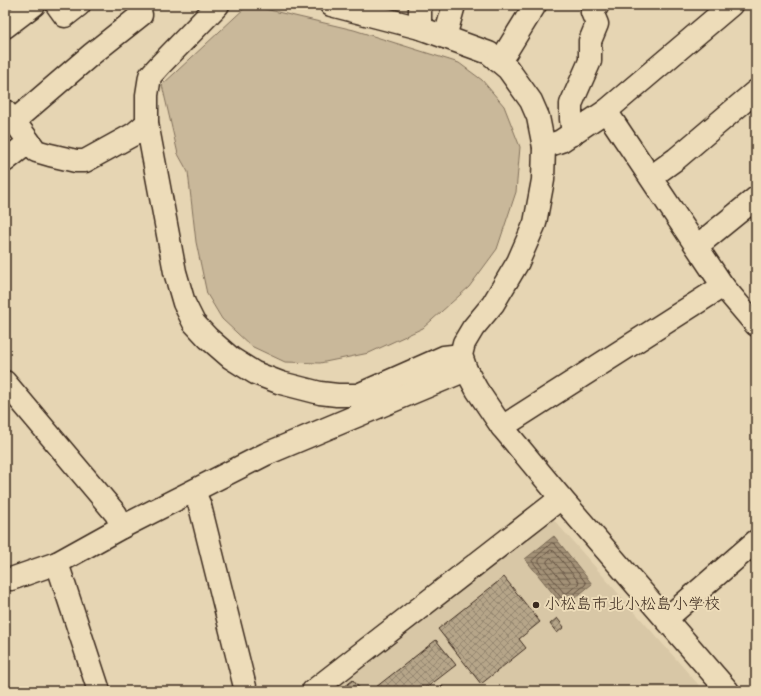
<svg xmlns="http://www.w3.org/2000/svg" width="761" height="696" viewBox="0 0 761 696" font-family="'Indie Flower','Klee One',sans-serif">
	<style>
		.built { fill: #d8c7a6 }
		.pitch { fill: #c9b89a; stroke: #82715c }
		.water { fill: url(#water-rules); stroke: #796853 }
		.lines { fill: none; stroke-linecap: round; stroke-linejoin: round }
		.shore { stroke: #655342; stroke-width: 1 }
		.building { fill: url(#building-cross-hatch); stroke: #3b2a1e }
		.minor-casing { stroke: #3b2a1e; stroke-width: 25 }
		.minor { stroke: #eddcb9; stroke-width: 22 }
		.poi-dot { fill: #3b2a1e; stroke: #eddcb9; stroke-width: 1.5 }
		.labels { text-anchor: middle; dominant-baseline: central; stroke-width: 4; stroke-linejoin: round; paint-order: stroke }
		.poi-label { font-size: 16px; fill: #3b2a1e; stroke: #eddcb9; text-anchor: start }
	</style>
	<defs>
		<pattern id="water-rules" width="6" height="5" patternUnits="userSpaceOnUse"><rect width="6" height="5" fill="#a39177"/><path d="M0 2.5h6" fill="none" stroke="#867761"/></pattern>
		<pattern id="building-cross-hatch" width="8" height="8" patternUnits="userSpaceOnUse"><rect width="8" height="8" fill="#b6a589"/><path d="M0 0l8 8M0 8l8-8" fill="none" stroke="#95876f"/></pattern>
	</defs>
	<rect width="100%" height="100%" fill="#e6d5b3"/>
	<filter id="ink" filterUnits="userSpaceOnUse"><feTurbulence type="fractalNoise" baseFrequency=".025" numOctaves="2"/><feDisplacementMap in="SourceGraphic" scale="8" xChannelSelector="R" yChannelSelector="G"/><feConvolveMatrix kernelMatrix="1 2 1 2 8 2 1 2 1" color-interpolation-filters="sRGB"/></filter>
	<g filter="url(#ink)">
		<polygon class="built" points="553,519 704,691 333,691"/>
		<polygon class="pitch" points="248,5 354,30 459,63 482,80 504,106 520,147 516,192 497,249 469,287 423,328 369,353 320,363 285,362 251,346 222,319 207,294 196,242 188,172 178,154 162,85"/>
		<polygon class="water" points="554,536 592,584 564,607 525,559"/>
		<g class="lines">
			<g class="shore">
				<polygon points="552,543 555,544 586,583 585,585 565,601 563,600 532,561"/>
				<polygon points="551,550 554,551 579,582 578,584 566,594 564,593 539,562 539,560"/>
				<polygon points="551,558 570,581 570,583 567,585 565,585 547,563 547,561"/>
			</g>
		</g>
		<g class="building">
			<polygon points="504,577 540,622 519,639 526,648 481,684 438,629"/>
			<polygon points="557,618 564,627 557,633 550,624"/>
			<polygon points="436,640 456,665 425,689 426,691 371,691"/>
			<polygon points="353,680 360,689 357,691 339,691"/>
			<polygon points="442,686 446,691 435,691"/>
		</g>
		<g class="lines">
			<defs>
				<g id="minor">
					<polyline points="57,5 65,16 79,5"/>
					<polyline points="218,5 160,65 150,76 147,95 147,123 175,272 184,303 194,323 208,338 231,358 255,373 281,383 320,393 337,395 358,395 444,357 461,355"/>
					<polyline points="331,5 420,28 489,53 508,69 531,101 538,117 544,147 543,180 535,223 518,262 493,304 473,328 464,343 461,355 466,370 477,390 502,427 561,498 728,691"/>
					<polyline points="5,27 34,5"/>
					<polyline points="420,28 420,5"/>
					<polyline points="445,37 454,5"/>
					<polyline points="498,61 506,52 535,5"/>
					<polyline points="5,111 14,121 36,151 50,155 76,161 85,161 134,134 147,123"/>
					<polyline points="606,111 731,5"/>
					<polyline points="14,121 92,54 141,15"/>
					<polyline points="573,134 571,119 571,104 590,61 590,41 597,24 592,12 598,5"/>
					<polyline points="544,147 561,141 606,111 723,286 756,325"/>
					<polyline points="5,161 29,142"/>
					<polyline points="651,177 676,159 756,91"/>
					<polyline points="697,246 756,198"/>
					<polyline points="5,382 116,514 122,527"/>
					<polyline points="502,427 723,286"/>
					<polyline points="194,492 200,506 246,691"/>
					<polyline points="57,563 99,691"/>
					<polyline points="5,579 11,579 57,563 122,527 266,454 466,370"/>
					<polyline points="666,619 756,541"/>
					<polyline points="313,691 561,498"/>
				</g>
			</defs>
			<use href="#minor" class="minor-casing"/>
			<use href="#minor" class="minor"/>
		</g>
	</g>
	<circle class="poi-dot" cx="536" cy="605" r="4"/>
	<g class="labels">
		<g class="poi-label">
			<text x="544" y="605">小松島市北小松島小学校</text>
		</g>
	</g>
	<rect width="761" height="696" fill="none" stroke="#eddcb9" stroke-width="20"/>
	<rect x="10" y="10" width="741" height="676" fill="none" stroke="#3b2a1e" stroke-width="1.5" filter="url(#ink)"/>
</svg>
